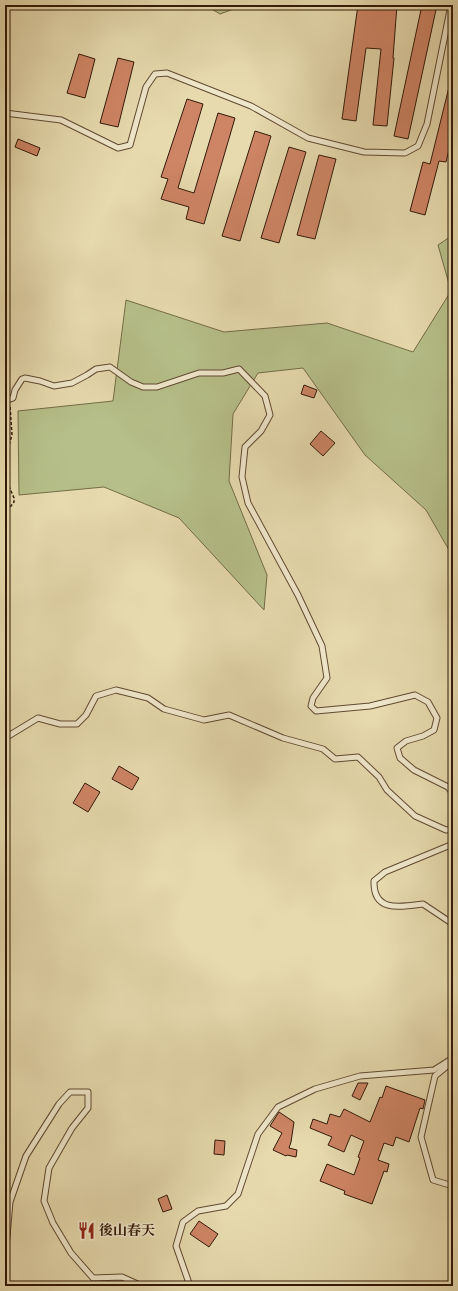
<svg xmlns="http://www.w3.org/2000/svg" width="458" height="1291" viewBox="0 0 458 1291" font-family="Alegreya,'Noto Serif TC',serif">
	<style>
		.green { fill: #b6bf89; stroke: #746c48 }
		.building { fill: #ce8565; stroke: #331908 }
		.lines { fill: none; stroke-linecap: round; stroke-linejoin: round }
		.service-casing { stroke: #604932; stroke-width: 7 }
		.path { stroke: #331908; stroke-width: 1.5; stroke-dasharray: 3 2; stroke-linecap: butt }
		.service { stroke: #efe7ca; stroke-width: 5 }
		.labels { text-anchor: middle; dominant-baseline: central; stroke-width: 3; stroke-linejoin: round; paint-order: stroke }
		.poi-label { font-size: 14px; font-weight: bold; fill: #331908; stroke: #efe7ca; text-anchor: start }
	</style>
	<rect width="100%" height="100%" fill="#e6daae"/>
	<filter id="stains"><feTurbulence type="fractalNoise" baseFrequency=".005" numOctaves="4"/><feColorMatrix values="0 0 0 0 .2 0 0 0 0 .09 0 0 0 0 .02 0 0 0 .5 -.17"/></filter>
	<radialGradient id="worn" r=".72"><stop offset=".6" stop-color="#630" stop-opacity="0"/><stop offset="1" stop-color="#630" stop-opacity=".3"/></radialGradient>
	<g class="green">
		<polygon points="205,5 244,5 220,14"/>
		<polygon points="453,235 453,557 426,510 365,455 303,368 258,373 233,414 229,481 267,575 264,610 179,518 104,487 19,495 18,411 113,401 126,300 224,332 327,323 413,352 451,291 438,245"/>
	</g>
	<g class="building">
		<polygon points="358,5 397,5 393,58 394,58 387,126 373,125 381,49 366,48 356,121 342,119"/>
		<polygon points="422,5 437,5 408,139 394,136"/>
		<polygon points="79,54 95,59 85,98 67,93"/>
		<polygon points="118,58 134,62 118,127 100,123"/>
		<polygon points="450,83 453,83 453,133 446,162 439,161 425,215 410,211 423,162 430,164"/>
		<polygon points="187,99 203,104 178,188 194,193 218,113 235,118 204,224 186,219 189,207 161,199 168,179 161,177"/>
		<polygon points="255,131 271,136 240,241 222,236"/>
		<polygon points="18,139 40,148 37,156 15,147"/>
		<polygon points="289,147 306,152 279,243 261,238"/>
		<polygon points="319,155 336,159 315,239 297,235"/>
		<polygon points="304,385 317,390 314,398 301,394"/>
		<polygon points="321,431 335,443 323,456 310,444"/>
		<polygon points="119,766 139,778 132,790 112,779"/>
		<polygon points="85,783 100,792 88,812 73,803"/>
		<polygon points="358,1083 368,1083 360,1100 352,1096"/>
		<polygon points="386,1086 425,1100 423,1109 420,1108 409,1142 396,1137 393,1146 384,1143 378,1160 389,1164 387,1172 384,1171 372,1204 344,1194 345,1191 320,1181 327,1164 354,1175 360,1158 358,1157 364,1141 351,1135 344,1152 328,1145 332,1137 310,1128 313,1119 327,1124 330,1114 340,1117 344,1109 370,1122 380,1097 382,1098"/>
		<polygon points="279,1112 294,1122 291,1142 289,1148 297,1150 296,1157 287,1155 286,1156 273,1150 282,1133 270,1126"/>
		<polygon points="215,1140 225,1141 224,1155 214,1154"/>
		<polygon points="167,1195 172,1209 163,1212 158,1199"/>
		<polygon points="199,1221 218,1234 209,1247 190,1234"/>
	</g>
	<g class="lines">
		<defs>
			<g id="service">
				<polyline points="5,113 61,120 118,148 130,145 146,87 155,74 167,73 251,106 308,138 364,152 405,153 418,146 427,124 451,5"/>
				<polyline points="5,401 13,398 15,390 22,379 25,378 40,381 54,386 72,383 87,375 96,369 110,367 131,382 143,387 157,387 199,373 223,373 239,369 265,396 270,415 261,431 245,447 242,477 248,503 298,595 322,646 327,678 313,698 311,706 316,711 370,706 415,695 428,702 437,718 434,730 423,736 406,741 397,748 400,758 414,770 448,787 453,794"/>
				<polyline points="5,738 38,718 60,724 77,724 86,715 96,696 116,690 148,698 164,709 204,720 229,715 283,738 323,749 335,759 358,757 379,777 387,790 415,816 446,830 453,829"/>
				<path d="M453,844L385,872L374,881C373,913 401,907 423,904L453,924"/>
				<polyline points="452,1062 435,1076 421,1137 433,1180 453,1186"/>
				<polyline points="5,1260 10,1202 26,1156 59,1104 70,1092 88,1092 88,1108 72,1128 49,1168 44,1201 53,1223 71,1253 93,1278 122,1277 142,1286"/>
				<polyline points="190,1286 176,1246 183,1222 198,1211 226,1206 238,1194 258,1134 278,1107 315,1089 360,1076 434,1070 453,1058"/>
			</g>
		</defs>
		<use href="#service" class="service-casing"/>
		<g class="path">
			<polyline points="5,459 12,435 10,406"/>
			<polyline points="5,477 14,498 14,502 8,510 6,516 5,522"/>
		</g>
		<use href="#service" class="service"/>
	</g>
	<defs>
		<symbol id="restaurant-bare" viewBox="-9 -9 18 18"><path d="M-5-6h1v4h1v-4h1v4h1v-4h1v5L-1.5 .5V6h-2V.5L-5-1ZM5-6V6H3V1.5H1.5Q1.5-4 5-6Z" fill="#8f2418" stroke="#efe7ca" stroke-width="2.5" paint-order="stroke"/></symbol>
	</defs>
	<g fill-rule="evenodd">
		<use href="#restaurant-bare" x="74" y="1218" width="25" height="25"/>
	</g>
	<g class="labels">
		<g class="poi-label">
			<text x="99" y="1230">後山春天</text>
		</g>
	</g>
	<rect width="458" height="1291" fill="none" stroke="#e6daae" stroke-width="20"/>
	<rect x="6" y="6" width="446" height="1279" fill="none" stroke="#331908" stroke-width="2"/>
	<rect x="10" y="10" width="438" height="1271" fill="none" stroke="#331908"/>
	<rect width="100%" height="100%" filter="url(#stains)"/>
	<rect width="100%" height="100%" fill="url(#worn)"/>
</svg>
